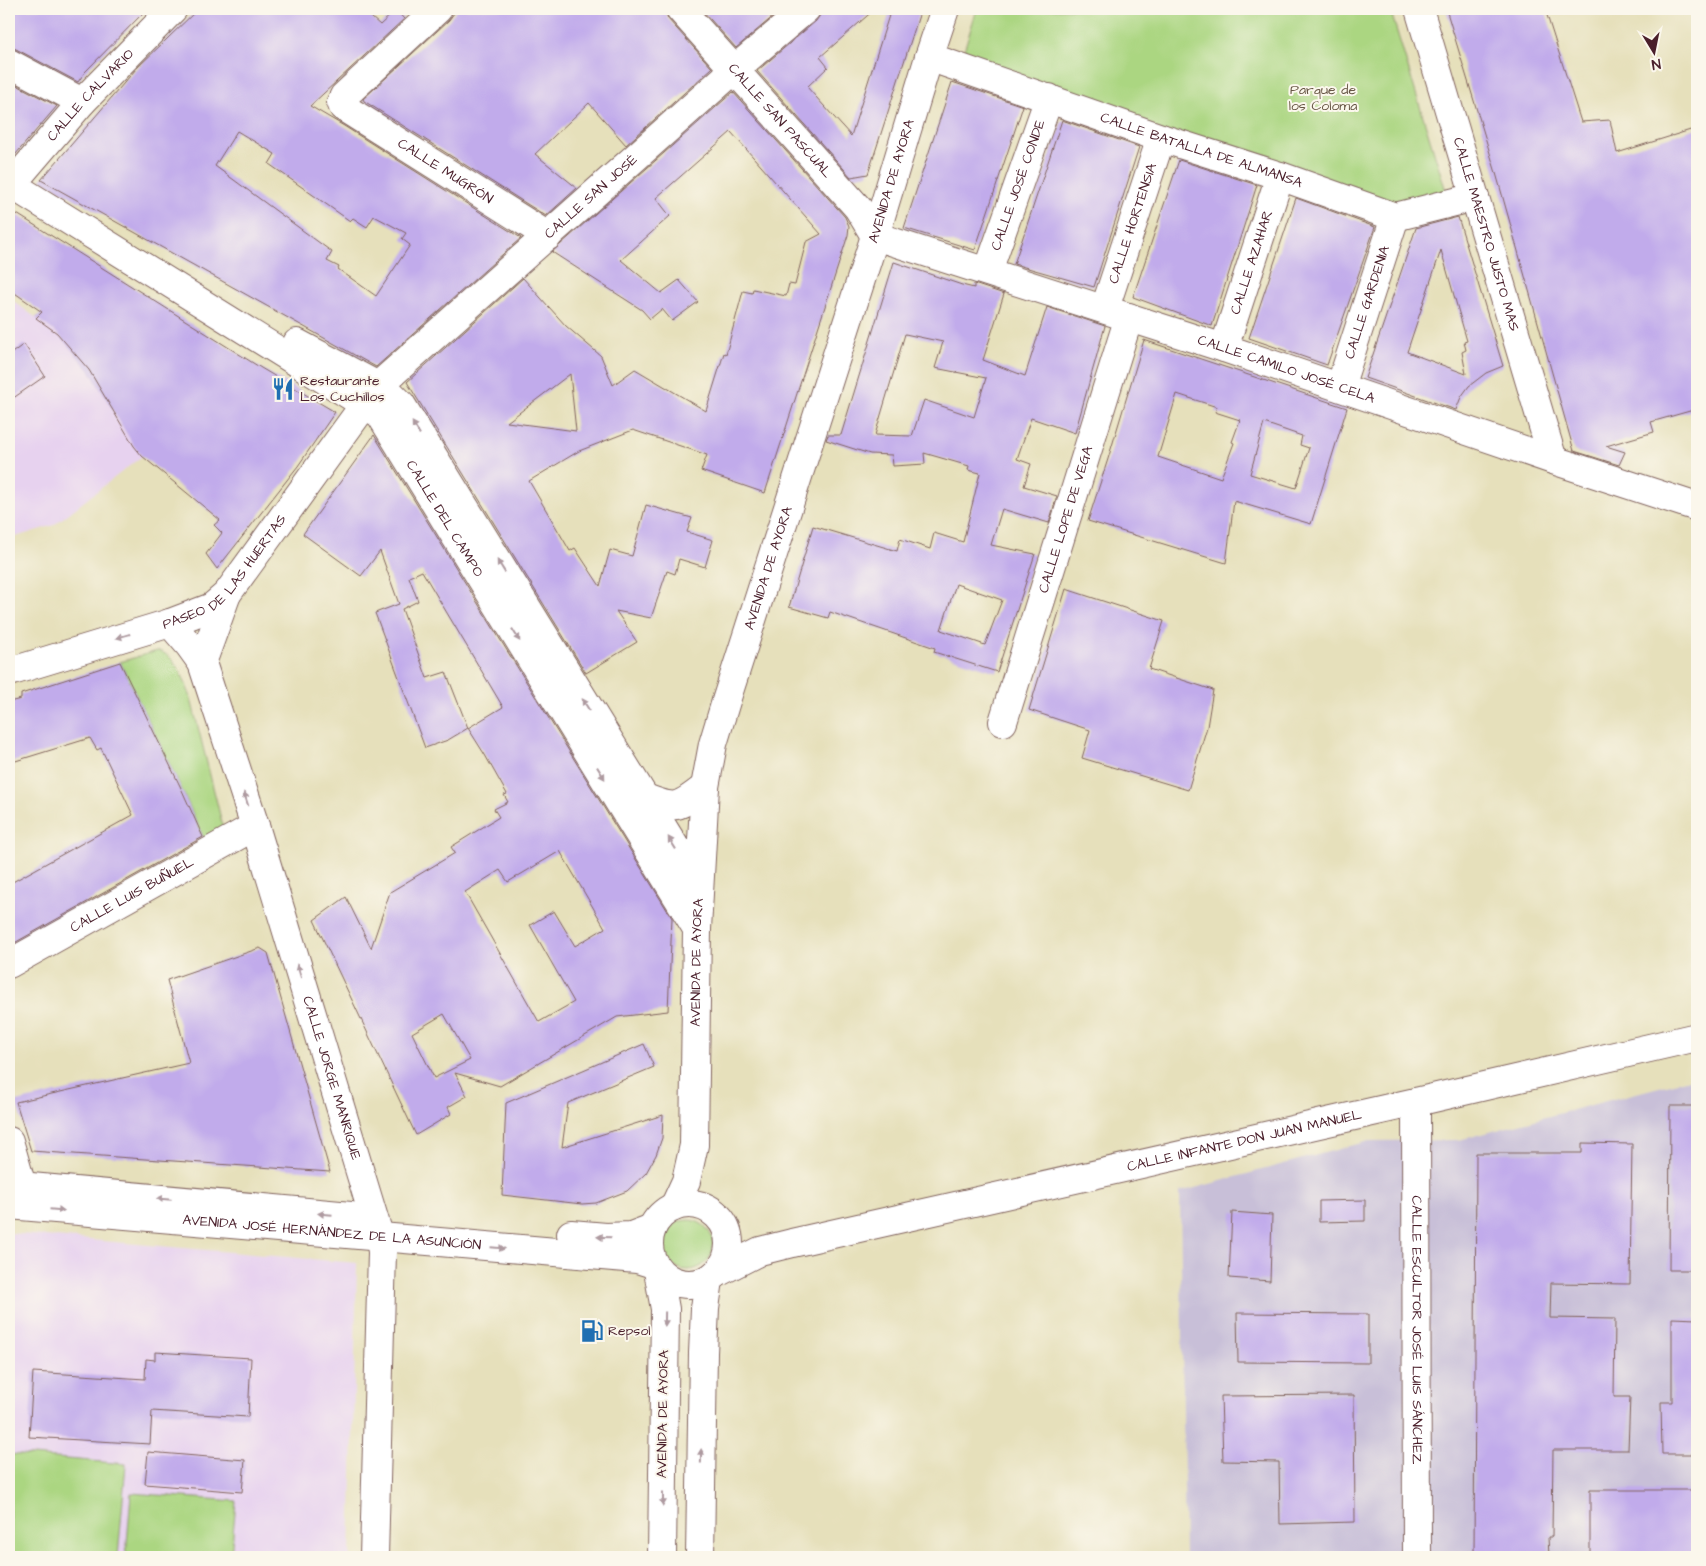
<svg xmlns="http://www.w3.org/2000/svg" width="1706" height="1566" viewBox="0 0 1706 1566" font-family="'Architects Daughter',sans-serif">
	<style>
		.built { fill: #e7d2ef }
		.industrial { fill: #c8bfd8 }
		.green { fill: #abd681; stroke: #7a7a56 }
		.building { fill: #c1abeb; fill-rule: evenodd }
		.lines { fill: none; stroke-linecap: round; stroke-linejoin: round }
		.minor-casing { stroke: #81635d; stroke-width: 30 }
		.minor { stroke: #fff; stroke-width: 28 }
		.oneway { fill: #ae9aa0 }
		.labels { text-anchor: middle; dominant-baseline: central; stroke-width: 4; stroke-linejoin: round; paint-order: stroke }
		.park-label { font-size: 14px; fill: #675645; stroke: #fbf7ec }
		.street-label { font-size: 14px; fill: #4a1f2b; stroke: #fbf7ec }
		.poi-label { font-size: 14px; fill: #4a1f2b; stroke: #fbf7ec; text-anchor: start }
	</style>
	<rect width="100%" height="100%" fill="#fbf7ec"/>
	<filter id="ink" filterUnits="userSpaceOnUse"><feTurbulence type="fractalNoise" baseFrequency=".02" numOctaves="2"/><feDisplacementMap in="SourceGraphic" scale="10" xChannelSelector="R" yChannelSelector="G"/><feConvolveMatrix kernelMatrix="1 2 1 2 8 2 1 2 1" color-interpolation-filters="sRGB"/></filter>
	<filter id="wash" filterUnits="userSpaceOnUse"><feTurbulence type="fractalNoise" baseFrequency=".0096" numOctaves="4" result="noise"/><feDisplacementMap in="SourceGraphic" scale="20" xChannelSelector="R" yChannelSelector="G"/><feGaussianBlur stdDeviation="1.12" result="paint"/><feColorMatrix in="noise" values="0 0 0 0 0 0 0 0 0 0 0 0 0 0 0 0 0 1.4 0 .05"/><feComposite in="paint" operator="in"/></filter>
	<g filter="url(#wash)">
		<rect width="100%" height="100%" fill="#e6e0bb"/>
		<g class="built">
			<polygon points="9,298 57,333 89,370 134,446 142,456 54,525 9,539"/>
			<polygon points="9,1233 357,1263 350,1557 9,1557"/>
		</g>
		<polygon class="industrial" points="1697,1077 1697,1557 1185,1557 1180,1192 1369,1141 1459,1140"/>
		<g class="green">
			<polygon points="977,9 1390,9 1450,204 1395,217 958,69"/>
			<path d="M157,651C175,653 184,680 190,695L224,831L205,841L181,788L120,662Z"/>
			<circle cx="688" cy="1245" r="25"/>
			<polygon points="9,1454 126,1464 118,1557 9,1557"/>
			<polygon points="131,1493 236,1501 231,1557 126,1557"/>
		</g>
		<g id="blocks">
			<g class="building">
				<polygon points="9,9 147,9 85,72 78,82 16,49 9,47"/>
				<path d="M198,9H362L380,25L396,10L404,19L310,106L344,126L521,238L376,367L41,180L136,69ZM237,131L275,154L269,164L350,221L353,218L367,227L374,216L406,233L402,239L410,245L376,296L338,269L339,267L327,261L332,252L215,166Z"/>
				<polygon points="457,9 665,9 668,19 712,68 626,145 589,103 535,154 577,188 546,216 364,101 363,99 449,20"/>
				<polygon points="701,9 782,9 736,48"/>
				<polygon points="821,9 875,9 820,57 828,67 807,87 851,136 891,9 921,9 868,174 851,177 757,71 816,21 820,15"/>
				<polygon points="1446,9 1545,9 1581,122 1610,120 1617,153 1697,128 1697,409 1651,422 1654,432 1606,446 1625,452 1619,465 1574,451 1496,173"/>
				<polygon points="9,81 57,106 9,162"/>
				<polygon points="952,82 1023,106 975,250 904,228"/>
				<path d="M733,92L845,217L849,226L848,235L765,493L701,471L707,455L633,430L579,451L529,481L570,551L575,548L600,586L610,550L632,556L646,505L692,518L687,532L713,540L705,567L679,559L675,574L667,571L651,618L616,611L637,642L586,673L407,382L523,278L566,326L601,356L613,385L635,369L706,411L724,353L726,354L743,291L752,293L753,289L786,296L789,284L795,285L806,242L821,234L731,132L656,198L670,216L621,260L661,293L679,280L698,302L672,321L662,309L650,319L642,310L552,252ZM570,374L576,431L507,422L540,397Z"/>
				<polygon points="1062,120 1139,147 1094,287 1014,264"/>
				<polygon points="1179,160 1257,185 1212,326 1133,297"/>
				<polygon points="1296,198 1375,227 1327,365 1249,338"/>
				<polygon points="9,209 261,368 335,412 298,466 217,569 206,554 222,533 214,525 220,520 142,456 134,446 89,370 57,333 36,318 42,312 9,289"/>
				<path d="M1458,217L1503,366L1486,373L1469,386L1461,397L1456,410L1365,378L1416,228ZM1441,250L1467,341L1464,342L1466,350L1462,352L1466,374L1407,352Z"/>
				<path d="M894,262L962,285L974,288V284L1004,294L983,360L1025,376L1047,307L1105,326L1075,433L1031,418L1017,459L1031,464L1024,486L1057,496L1049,523L1002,509L991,545L1035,554L997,672L934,652L935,648L830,612L828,618L789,607L813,526L897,551L900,539L930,549L934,533L963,542L980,473L968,470L969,466L924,453L925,464L893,466L892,455L870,454L826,440L828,435H841ZM905,334L943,342L935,368L986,378L974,417L924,400L912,436L875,435ZM956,584L1002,600L985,645L941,630Z"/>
				<path d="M1144,340L1347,408L1311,524L1234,501L1226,563L1088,521L1108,459ZM1177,394L1217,407L1215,412L1240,420L1232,442L1234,443L1221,478L1158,457ZM1264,423L1302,436L1300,445L1309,448L1296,488L1250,474Z"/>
				<polygon points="24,344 45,376 9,401 9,355"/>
				<path d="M374,435L672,918L668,1011L617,1017L500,1086L455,1073L467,1096L448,1107L451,1114L416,1135L314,920L346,897L371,948L390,892L455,853L451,847L499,817L494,809L508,802L504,795L507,794L485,755L468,728L448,740L425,748L375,613L399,604L380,551L361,576L303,534ZM422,571L503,707L468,728L446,672L427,678L402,609L418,601L409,577ZM560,851L605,928L575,946L554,911L530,925L574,1002L539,1022L465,892L500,870L508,882ZM444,1014L470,1060L434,1078L412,1033Z"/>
				<polygon points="1066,589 1164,621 1149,669 1213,690 1207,727 1188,790 1082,758 1090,730 1029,710"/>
				<polygon points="120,662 181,788 203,837 9,946 9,884 133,815 101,748 97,750 90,738 9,763 9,702 21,699 21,694"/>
				<polygon points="260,948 268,953 330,1172 31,1151 16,1102 189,1063 167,980"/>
				<polygon points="644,1044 654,1067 568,1103 562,1147 663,1115 662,1138 656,1155 646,1173 627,1191 596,1203 582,1204 502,1195 506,1103"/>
				<polygon points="1670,1106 1697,1106 1697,1270 1669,1270"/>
				<polygon points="1582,1143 1632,1144 1630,1284 1551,1283 1550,1318 1615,1319 1614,1397 1630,1397 1628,1450 1553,1450 1552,1537 1548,1537 1549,1557 1474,1557 1476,1153 1582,1153"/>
				<polygon points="1365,1200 1365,1221 1319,1222 1319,1201"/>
				<polygon points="1232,1212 1272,1215 1270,1281 1229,1278"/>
				<polygon points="1237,1313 1368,1314 1368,1363 1238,1362"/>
				<polygon points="1672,1318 1697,1319 1697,1454 1662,1454 1661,1402 1672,1402"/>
				<polygon points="155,1352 251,1358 248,1417 152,1411 150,1444 29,1437 33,1372 145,1379 146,1359 155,1360"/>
				<polygon points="1354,1395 1355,1522 1280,1524 1279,1462 1223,1461 1221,1396"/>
				<polygon points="148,1452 245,1460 242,1492 145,1484"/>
				<rect x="1590" y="1490" width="107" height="67"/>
			</g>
		</g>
	</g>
	<g filter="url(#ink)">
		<use href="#blocks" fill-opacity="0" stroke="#81635d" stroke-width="1"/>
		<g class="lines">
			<defs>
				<g id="minor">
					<path id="s1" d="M438,9L344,96L341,102L343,107L548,236"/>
					<path id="s2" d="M680,9L858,208L875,236L1224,348L1553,460L1697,507"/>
					<path id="s3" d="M1419,9L1553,460"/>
					<path id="s4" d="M929,57L1161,138L1280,176L1395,217L1475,197"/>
					<polyline points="9,63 82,102"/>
					<path id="s5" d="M9,183L380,414L697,929"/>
					<path id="s6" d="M11,185L82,102L173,9"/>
					<path id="s7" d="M988,271L1049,98"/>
					<path id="s8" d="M1105,308L1161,138"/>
					<polyline points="297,343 378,386 391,394 401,404 698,884"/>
					<path id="s9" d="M1224,348L1280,176"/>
					<path id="s10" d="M1340,387L1395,217"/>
					<path id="s11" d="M170,623L189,645L202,663L255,826L380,1238L382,1252L374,1557"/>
					<polyline points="202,663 227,594"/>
					<path id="s12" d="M9,672L170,623L212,607L227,594L378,386L735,69L806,9"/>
					<path id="s13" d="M1003,722L1129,317"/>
					<path d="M643,797C676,810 677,809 705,787"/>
					<path id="s14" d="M9,964L255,826"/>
					<path id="s15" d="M1416,1102L1417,1557"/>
					<polyline points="9,1141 22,1186 25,1202"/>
					<polyline points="9,1185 351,1216"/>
					<circle cx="689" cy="1244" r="40"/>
					<path id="s16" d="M9,1205L637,1259L653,1264"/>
					<path id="s17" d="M674,1207L686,1181L694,1145L697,929L705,787L713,744L726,701L875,236L929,57L945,9"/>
					<polyline points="571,1234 606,1237 631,1236 652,1228"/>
					<polyline points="658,1271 665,1309 662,1557"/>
					<path id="s18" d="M717,1273L760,1251L792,1243L1416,1102L1697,1037"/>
					<polyline points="700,1557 703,1353 705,1308 709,1280"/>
				</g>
			</defs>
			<use href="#minor" class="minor-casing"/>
			<use href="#minor" class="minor"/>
		</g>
		<defs><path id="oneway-solid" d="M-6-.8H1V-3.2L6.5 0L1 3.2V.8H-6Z" transform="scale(1.25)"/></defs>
		<g class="oneway">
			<use href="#oneway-solid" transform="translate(416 428) rotate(-122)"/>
			<use href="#oneway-solid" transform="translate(501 566) rotate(-122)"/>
			<use href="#oneway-solid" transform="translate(516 635) rotate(58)"/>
			<use href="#oneway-solid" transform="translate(123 636) rotate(164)"/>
			<use href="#oneway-solid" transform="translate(586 705) rotate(-122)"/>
			<use href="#oneway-solid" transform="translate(601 773) rotate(58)"/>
			<use href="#oneway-solid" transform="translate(246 799) rotate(-108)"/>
			<use href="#oneway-solid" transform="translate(672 843) rotate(-122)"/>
			<use href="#oneway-solid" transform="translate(299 971) rotate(-107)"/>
			<use href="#oneway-solid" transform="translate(164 1199) rotate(-175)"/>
			<use href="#oneway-solid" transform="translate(57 1210) rotate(5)"/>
			<use href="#oneway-solid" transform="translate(325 1214) rotate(-175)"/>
			<use href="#oneway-solid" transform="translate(604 1237) rotate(-178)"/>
			<use href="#oneway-solid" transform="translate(498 1248) rotate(5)"/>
			<use href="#oneway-solid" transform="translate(665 1319) rotate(91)"/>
			<use href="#oneway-solid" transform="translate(701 1456) rotate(-89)"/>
			<use href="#oneway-solid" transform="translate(663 1499) rotate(90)"/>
		</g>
	</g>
	<defs>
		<symbol id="restaurant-bare" viewBox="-9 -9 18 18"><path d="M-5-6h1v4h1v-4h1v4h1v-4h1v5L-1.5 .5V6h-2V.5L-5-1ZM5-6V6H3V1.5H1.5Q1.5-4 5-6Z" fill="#1f6fb2" stroke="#fbf7ec" stroke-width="2.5" paint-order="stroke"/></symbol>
		<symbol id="fuel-bare" viewBox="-9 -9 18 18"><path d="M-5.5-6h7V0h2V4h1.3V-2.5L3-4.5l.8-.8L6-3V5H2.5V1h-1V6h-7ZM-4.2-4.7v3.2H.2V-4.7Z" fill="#1f6fb2" stroke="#fbf7ec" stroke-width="2.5" paint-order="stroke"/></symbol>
	</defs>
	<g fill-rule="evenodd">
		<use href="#restaurant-bare" x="267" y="373" width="32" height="32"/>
		<use href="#fuel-bare" x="576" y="1315" width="32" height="32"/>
	</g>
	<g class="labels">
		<g class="park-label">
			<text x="1323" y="90">Parque de<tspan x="1323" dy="16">los Coloma</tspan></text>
		</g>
		<g class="street-label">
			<text stroke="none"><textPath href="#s6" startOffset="120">CALLE CALVARIO</textPath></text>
			<text stroke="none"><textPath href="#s2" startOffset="150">CALLE SAN PASCUAL</textPath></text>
			<text stroke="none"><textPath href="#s4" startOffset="288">CALLE BATALLA DE ALMANSA</textPath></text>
			<text stroke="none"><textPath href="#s1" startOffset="261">CALLE MUGRÓN</textPath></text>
			<text stroke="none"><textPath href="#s17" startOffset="1058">AVENIDA DE AYORA</textPath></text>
			<text stroke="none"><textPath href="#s7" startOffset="91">CALLE JOSÉ CONDE</textPath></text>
			<text stroke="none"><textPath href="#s12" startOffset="775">CALLE SAN JOSÉ</textPath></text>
			<text stroke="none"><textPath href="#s8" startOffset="89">CALLE HORTENSIA</textPath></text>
			<text stroke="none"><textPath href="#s3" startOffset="235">CALLE MAESTRO JUSTO MAS</textPath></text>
			<text stroke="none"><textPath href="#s9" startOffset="90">CALLE AZAHAR</textPath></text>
			<text stroke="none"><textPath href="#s10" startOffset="89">CALLE GARDENIA</textPath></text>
			<text stroke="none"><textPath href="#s2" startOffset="732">CALLE CAMILO JOSÉ CELA</textPath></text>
			<text stroke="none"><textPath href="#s5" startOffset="560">CALLE DEL CAMPO</textPath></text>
			<text stroke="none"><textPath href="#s13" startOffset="212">CALLE LOPE DE VEGA</textPath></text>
			<text stroke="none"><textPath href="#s17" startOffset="652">AVENIDA DE AYORA</textPath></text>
			<text stroke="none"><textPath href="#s12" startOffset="245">PASEO DE LAS HUERTAS</textPath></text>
			<text stroke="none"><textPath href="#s14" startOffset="141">CALLE LUIS BUÑUEL</textPath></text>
			<text stroke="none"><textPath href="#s17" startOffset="248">AVENIDA DE AYORA</textPath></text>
			<text stroke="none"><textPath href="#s11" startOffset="486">CALLE JORGE MANRIQUE</textPath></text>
			<text stroke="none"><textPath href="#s18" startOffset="545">CALLE INFANTE DON JUAN MANUEL</textPath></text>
			<text stroke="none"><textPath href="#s16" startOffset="324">AVENIDA JOSÉ HERNÁNDEZ DE LA ASUNCIÓN</textPath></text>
			<text stroke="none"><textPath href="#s15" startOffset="228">CALLE ESCULTOR JOSÉ LUIS SÁNCHEZ</textPath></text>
			<text transform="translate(663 1414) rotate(-89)">AVENIDA DE AYORA</text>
		</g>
		<g class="poi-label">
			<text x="300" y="381">Restaurante<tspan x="300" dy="16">Los Cuchillos</tspan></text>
			<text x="608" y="1331">Repsol</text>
		</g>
	</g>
	<rect width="1706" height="1566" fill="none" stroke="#fbf7ec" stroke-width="30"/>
	<g transform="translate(1654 52) rotate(170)" stroke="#fbf7ec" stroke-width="4" paint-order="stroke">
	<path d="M0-4L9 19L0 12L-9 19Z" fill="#4a1f2b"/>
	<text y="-8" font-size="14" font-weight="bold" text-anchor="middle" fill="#4a1f2b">N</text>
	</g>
</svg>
